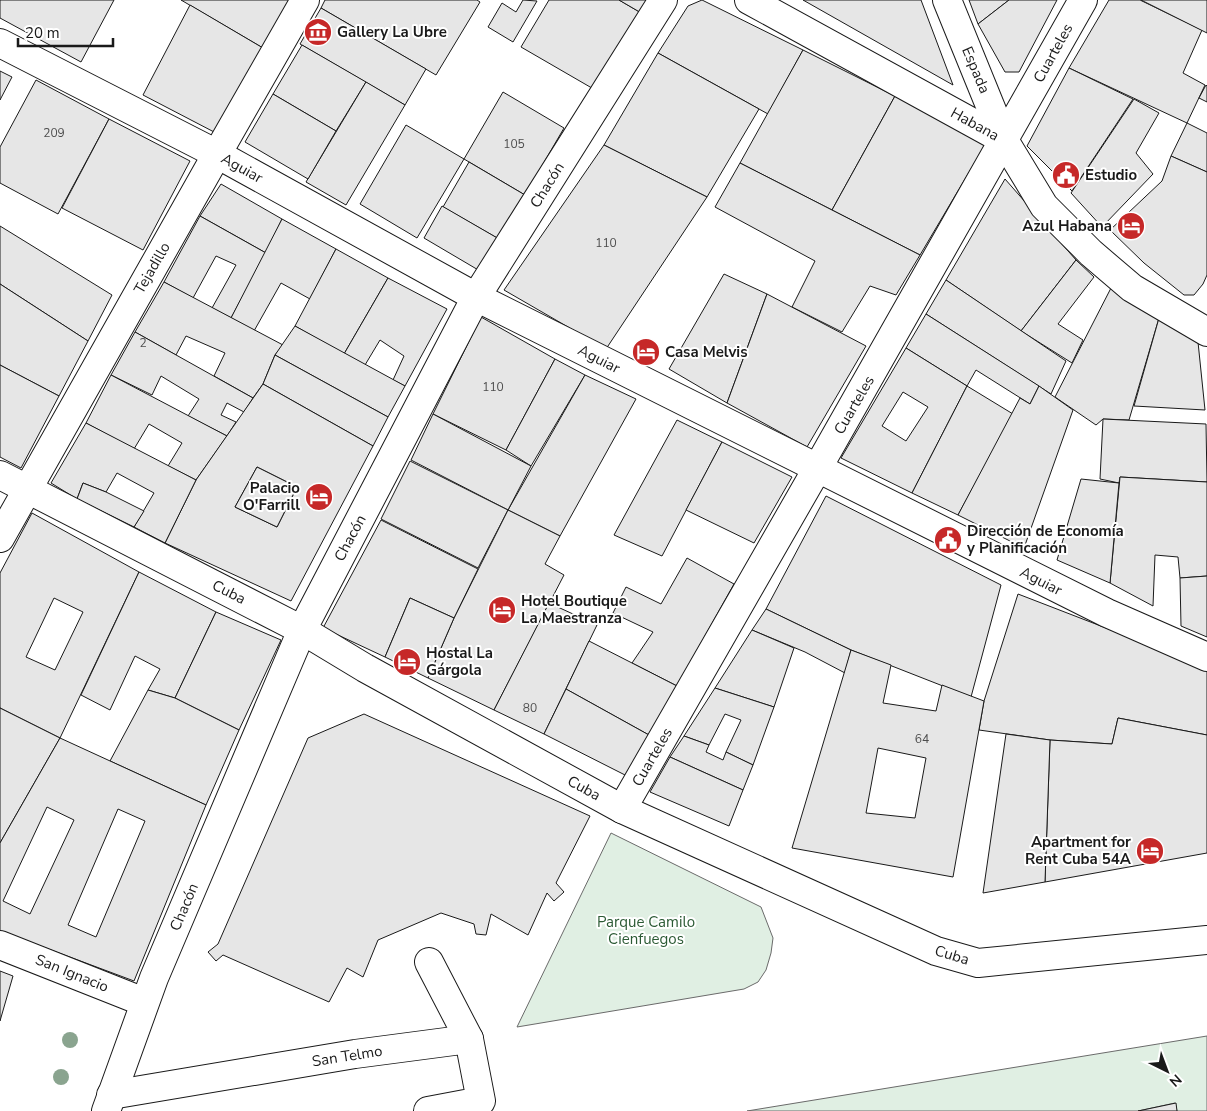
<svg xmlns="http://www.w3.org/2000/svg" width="1207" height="1111" viewBox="0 0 1207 1111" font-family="'Nunito Sans',sans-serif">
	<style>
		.green { fill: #e0efe3; stroke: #6a6a6a }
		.building { fill: #e6e6e6; stroke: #1a1a1a; fill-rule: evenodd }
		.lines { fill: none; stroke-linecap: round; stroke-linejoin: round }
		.minor-casing { stroke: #1a1a1a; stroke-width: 30 }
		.minor { stroke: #fff; stroke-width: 28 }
		.tree { fill: #8aa48f }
		.labels { text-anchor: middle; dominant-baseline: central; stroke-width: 4; stroke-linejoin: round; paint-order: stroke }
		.number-label { font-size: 12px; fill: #4d4d4d }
		.poi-label { font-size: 15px; font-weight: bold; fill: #1a1a1a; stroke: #fff; text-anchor: start }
		.street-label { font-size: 15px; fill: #1a1a1a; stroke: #fff }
		.park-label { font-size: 15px; fill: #2b5a34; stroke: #fff }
	</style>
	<rect width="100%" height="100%" fill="#fff"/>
	<g class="green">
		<polygon points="611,833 761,907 773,938 771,953 766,970 758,982 744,989 517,1027"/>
		<polygon points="1207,1036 1207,1111 1177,1111 1175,1103 1138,1111 747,1111"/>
	</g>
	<g class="building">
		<polygon points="0,0 114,0 81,62 0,18"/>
		<polygon points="181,0 290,0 263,48"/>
		<polygon points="325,0 477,0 480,2 436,75 321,8"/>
		<polygon points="523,0 537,1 513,42 488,27 502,3 516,12"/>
		<polygon points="549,0 619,0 643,14 597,91 521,47"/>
		<polygon points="619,0 651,0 643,14"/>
		<polygon points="702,0 803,50 768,114 658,53 688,6"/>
		<polygon points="803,0 921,0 953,85"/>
		<polygon points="969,0 1009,0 978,24"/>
		<polygon points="1009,0 1057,0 1019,72 1005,72 978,24"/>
		<polygon points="1109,0 1140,0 1202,30 1183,73 1205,85 1187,123 1069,68"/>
		<polygon points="1141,0 1207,0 1207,33"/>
		<polygon points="190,5 263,48 216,133 143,95"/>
		<polygon points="321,8 426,69 405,105 300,44"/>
		<polygon points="302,45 366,82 336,131 273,94"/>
		<polygon points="803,50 895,96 832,210 740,163"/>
		<polygon points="658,53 759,109 707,197 604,145"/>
		<polygon points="1069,68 1133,99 1072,191 1027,146"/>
		<polygon points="0,71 12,77 0,100"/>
		<polygon points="36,80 109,119 58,214 0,183 0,147"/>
		<polygon points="366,82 405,105 346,205 306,182"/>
		<polygon points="1206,85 1207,86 1207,102 1199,98"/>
		<polygon points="503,92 564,128 525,195 464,159"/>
		<polygon points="273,94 336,131 308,179 245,142"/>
		<polygon points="895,96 987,142 920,255 832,210"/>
		<polygon points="1134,99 1159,113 1136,153 1153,174 1102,227 1071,193"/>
		<polygon points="109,119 190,161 143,250 62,208"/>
		<polygon points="1187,123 1207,133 1207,172 1171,156"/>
		<polygon points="406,125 464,159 417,238 360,204"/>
		<polygon points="604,145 707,197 606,349 504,290"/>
		<polygon points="1171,156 1207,172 1207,275 1203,284 1194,295 1184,295 1144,263 1110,230 1162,181"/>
		<polygon points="469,162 525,195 499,239 443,207"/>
		<polygon points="740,163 920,255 896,295 870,286 842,332 792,307 815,261 715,207"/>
		<polygon points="1005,179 1076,260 1021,331 946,280"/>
		<polygon points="221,184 282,219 266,253 200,216"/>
		<polygon points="442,206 499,239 480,271 424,238"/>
		<polygon points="200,216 266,253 231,318 212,308 236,265 216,256 193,298 164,282"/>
		<polygon points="282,219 336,249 310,299 281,283 254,331 231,318"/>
		<polygon points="0,226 112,295 88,341 0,284"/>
		<polygon points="336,249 388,278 344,354 295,326"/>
		<polygon points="1076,260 1094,277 1058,324 1083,340 1072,363 1021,331"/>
		<polygon points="724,274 767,294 727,403 669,369"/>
		<polygon points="388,278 447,309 405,386 393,380 404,356 380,340 365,365 344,354"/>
		<polygon points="946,280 1066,361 1051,394 926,314"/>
		<polygon points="164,282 283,345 275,355 263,384 253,398 214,376 225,353 186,336 176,355 135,332"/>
		<polygon points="0,284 88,341 59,396 0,365"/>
		<polygon points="1111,288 1159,318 1129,420 1103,419 1096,425 1055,397"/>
		<polygon points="767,294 866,346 807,447 727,403"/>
		<polygon points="926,314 1039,386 1030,404 976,370 967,386 906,348"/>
		<polygon points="481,317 555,359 506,450 433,414"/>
		<polygon points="1159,318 1198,342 1205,410 1134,406"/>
		<polygon points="295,326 405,386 388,417 275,355"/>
		<polygon points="135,332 253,398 244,412 227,403 221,415 236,422 227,436 188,416 199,399 161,376 152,395 111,375"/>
		<path d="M906,348L967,386L912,493L841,458ZM903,392L928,407L906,441L882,426Z"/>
		<polygon points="275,355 388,417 373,446 263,384"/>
		<polygon points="555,359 585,375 531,466 506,450"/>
		<polygon points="0,365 59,396 21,468 0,457"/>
		<polygon points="111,375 227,436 196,480 168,466 182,443 149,424 134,449 86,423"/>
		<polygon points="585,375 636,399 560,536 508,510"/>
		<path d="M263,384L373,446L291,601L165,543L196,480ZM257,467L297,487L277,527L235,507Z"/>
		<polygon points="967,386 1013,414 958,515 912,493"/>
		<polygon points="1039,386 1073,410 1024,548 958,515 1020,398 1030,404"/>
		<polygon points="433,414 531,466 508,510 411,460"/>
		<polygon points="1103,419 1206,424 1207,482 1120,477 1119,483 1100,479"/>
		<polygon points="677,420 722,442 662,556 614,535"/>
		<polygon points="86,423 196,480 165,543 134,527 154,493 117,473 106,492 83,483 77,499 51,483"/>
		<polygon points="722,442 792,477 754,543 686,510"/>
		<polygon points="410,461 508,510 478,568 381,519"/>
		<polygon points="257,467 297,487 277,527 235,507"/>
		<polygon points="1120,477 1207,482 1207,576 1180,578 1178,557 1155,555 1153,606 1110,583"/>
		<polygon points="1081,479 1119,483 1110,583 1057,560"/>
		<polygon points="83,483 106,492 144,511 134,527 77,499"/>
		<polygon points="826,496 1001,585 971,697 851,650 766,609"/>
		<polygon points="508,510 560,536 545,564 564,575 494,710 428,678 454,618"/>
		<path d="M32,513L139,572L60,738L0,708V573ZM54,598L83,612L55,670L26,657Z"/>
		<polygon points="381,520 478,569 454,618 410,598 385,657 323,628"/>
		<polygon points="687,558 734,584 677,686 632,663 653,632 613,613 626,587 661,604"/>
		<polygon points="139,572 216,612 175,698 148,690 160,669 135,656 110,710 81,695"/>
		<polygon points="1207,576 1207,637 1181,626 1180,578"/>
		<polygon points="1018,594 1207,667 1207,735 1118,718 1112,744 1050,740 979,730 984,701"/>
		<polygon points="410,598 454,618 428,678 385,657"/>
		<polygon points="549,603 597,625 544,734 494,710"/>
		<polygon points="766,609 851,650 845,673 805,652 752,630"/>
		<polygon points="216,612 281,640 239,730 175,698"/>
		<polygon points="752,630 794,648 774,707 715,688"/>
		<polygon points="589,641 677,686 649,735 566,689"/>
		<path d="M851,650L891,665L883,703L936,711L942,685L984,701L953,877L792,848ZM878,748L926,758L915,818L866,813Z"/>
		<polygon points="715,688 774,707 753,765 726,752 741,720 725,714 709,745 684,736"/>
		<polygon points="566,689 649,735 627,776 544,734"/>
		<polygon points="148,690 175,698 239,730 206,805 110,761"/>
		<polygon points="0,708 60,738 0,843"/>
		<polygon points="364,714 590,816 556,883 564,892 554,901 547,893 528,935 491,914 486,935 476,934 474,924 441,913 378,940 363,977 347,968 329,1002 223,955 216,961 208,952 218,944 308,738"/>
		<polygon points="1118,718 1207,735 1207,853 1045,882 1050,740 1112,744"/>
		<polygon points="1006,734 1050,740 1045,882 983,893"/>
		<polygon points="684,736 709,745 706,752 723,760 726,752 753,765 743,790 670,757"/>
		<path d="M60,738L206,805L134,981L0,931V843ZM47,807L74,820L30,914L3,901ZM118,809L145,821L96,937L68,925Z"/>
		<polygon points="670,757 743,790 729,826 650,792"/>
		<polygon points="0,971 13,976 0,1021"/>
		<polygon points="1176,1103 1177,1111 1138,1111"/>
	</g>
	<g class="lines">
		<defs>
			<g id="minor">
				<polyline points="749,0 1004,140 1044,206 1091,253 1132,288 1207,332"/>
				<polyline points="947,0 1004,140"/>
				<polyline points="0,43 217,154 476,297 1107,613 1207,657"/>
				<polyline points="0,475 302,630 365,668 622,809 936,951 978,963 1207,940"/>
				<polyline points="0,538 217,154 305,0"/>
				<polyline points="622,809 817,469 1083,0"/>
				<polyline points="0,945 144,1002"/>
				<polyline points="429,962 469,1039"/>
				<polyline points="111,1095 355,1054 469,1039 481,1101 428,1111"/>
				<polyline points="106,1111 154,978 302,630 476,297 663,0"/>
			</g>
		</defs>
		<use href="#minor" class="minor-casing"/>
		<use href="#minor" class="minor"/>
	</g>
	<g class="tree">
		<circle cx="70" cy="1040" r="8"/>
		<circle cx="61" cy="1077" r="8"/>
	</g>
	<defs>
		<symbol id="museum-disc" viewBox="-11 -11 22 22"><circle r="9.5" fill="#c62828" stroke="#fff"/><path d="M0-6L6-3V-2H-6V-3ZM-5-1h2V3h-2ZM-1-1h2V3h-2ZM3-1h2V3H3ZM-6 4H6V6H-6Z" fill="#fff"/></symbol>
		<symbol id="civic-disc" viewBox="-11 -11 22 22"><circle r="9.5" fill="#c62828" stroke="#fff"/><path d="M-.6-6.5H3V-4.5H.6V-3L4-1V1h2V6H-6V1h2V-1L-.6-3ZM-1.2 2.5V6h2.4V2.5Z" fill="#fff"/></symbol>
		<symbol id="hotel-disc" viewBox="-11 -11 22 22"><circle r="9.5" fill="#c62828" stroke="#fff"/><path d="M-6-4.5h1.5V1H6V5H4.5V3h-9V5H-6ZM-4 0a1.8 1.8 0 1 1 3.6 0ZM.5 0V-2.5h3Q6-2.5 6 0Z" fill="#fff"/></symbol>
	</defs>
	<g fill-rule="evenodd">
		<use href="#museum-disc" x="302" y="16" width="32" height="32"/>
		<use href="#civic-disc" x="1050" y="159" width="32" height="32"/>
		<use href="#hotel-disc" x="1115" y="210" width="32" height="32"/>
		<use href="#hotel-disc" x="630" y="336" width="32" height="32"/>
		<use href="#hotel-disc" x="303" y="481" width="32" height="32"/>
		<use href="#civic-disc" x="932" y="524" width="32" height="32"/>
		<use href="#hotel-disc" x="486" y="594" width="32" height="32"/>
		<use href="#hotel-disc" x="391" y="646" width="32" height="32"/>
		<use href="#hotel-disc" x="1134" y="835" width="32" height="32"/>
	</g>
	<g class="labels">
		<g class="number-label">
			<text x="54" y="133">209</text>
			<text x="514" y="144">105</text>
			<text x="606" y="243">110</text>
			<text x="143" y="343">2</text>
			<text x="493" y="387">110</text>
			<text x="530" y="708">80</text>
			<text x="922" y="739">64</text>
		</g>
		<g class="poi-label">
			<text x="337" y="32">Gallery La Ubre</text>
			<text x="1085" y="175">Estudio</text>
			<text x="1112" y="226" text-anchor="end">Azul Habana</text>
			<text x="665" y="352">Casa Melvis</text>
			<text x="300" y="488" text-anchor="end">Palacio<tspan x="300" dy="17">O'Farrill</tspan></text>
			<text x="967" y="531">Dirección de Economía<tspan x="967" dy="17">y Planificación</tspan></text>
			<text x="521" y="601">Hotel Boutique<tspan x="521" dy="17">La Maestranza</tspan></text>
			<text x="426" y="653">Hostal La<tspan x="426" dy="17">Gárgola</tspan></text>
			<text x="1131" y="842" text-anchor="end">Apartment for<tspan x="1131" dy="17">Rent Cuba 54A</tspan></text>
		</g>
		<g class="street-label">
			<text transform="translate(1053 53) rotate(-61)">Cuarteles</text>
			<text transform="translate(976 70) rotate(67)">Espada</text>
			<text transform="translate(975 124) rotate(29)">Habana</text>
			<text transform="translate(242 168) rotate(29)">Aguiar</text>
			<text transform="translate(547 185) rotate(-58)">Chacón</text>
			<text transform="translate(152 268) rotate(-60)">Tejadillo</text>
			<text transform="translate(599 359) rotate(27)">Aguiar</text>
			<text transform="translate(854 405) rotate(-60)">Cuarteles</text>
			<text transform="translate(350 538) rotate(-62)">Chacón</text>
			<text transform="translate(1041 581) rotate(27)">Aguiar</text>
			<text transform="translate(229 592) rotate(27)">Cuba</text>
			<text transform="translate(652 757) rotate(-60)">Cuarteles</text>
			<text transform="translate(584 788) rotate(29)">Cuba</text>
			<text transform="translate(184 907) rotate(-67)">Chacón</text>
			<text transform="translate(952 955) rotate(17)">Cuba</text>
			<text transform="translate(72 973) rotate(22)">San Ignacio</text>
			<text transform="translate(347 1056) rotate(-9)">San Telmo</text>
		</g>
		<g class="park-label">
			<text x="646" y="922">Parque Camilo<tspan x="646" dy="17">Cienfuegos</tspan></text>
		</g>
	</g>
	<g transform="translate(1167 1071) rotate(138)" stroke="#ffffff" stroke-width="4" paint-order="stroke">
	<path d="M0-4L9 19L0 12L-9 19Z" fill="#1a1a1a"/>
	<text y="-8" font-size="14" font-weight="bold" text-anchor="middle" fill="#1a1a1a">N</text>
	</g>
	<path d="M18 38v8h95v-8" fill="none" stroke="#1a1a1a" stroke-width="2.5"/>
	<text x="25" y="38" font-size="15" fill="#1a1a1a" stroke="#ffffff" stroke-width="4" paint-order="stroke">20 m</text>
</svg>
